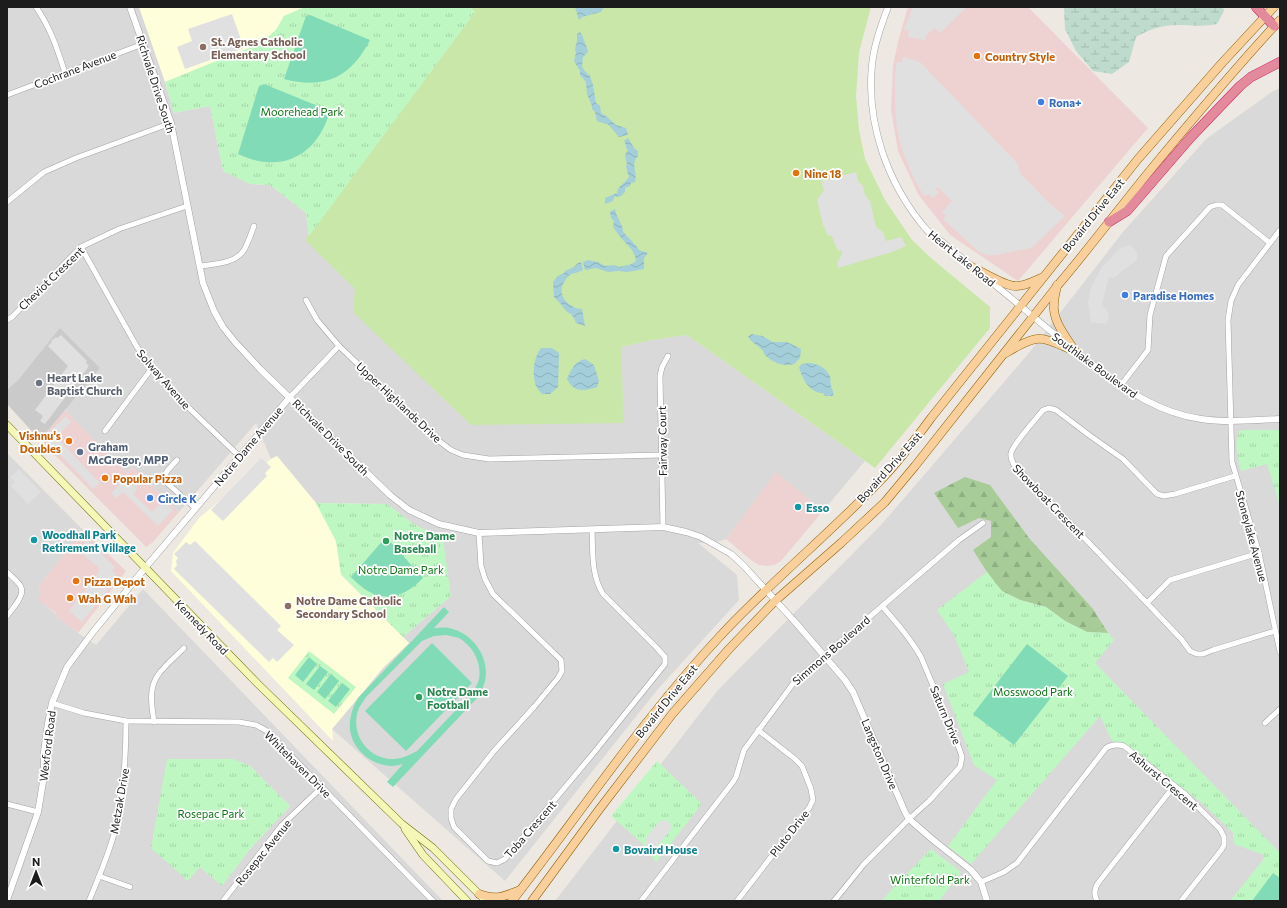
<svg xmlns="http://www.w3.org/2000/svg" width="1287" height="908" viewBox="0 0 1287 908" font-family="Commissioner,sans-serif">
	<style>
		.residential { fill: #dad9d9; fill-rule: evenodd }
		.commercial { fill: #eed2d1 }
		.education { fill: #fefeda }
		.religious { fill: #cacaca }
		.grass { fill: #c8e7a9 }
		.forest { fill: url(#forest-firs) }
		.wetland { fill: url(#wetland-marsh) }
		.park { fill: url(#park-tufts) }
		.pitch { fill: #82dbb7; fill-rule: evenodd }
		.parking { fill: #e0e0e0 }
		.water { fill: url(#water-waves) }
		.lines { fill: none; stroke-linecap: round; stroke-linejoin: round }
		.minor-casing { stroke: #a3a3a3; stroke-width: 6 }
		.tertiary-casing { stroke: #a3a3a3; stroke-width: 7 }
		.secondary-casing { stroke: #646e08; stroke-width: 8 }
		.primary-casing { stroke: #906004; stroke-width: 9 }
		.motorway-casing { stroke: #d12964; stroke-width: 10 }
		.minor { stroke: #fff; stroke-width: 5 }
		.tertiary { stroke: #fff; stroke-width: 6 }
		.secondary { stroke: #f4f7b6; stroke-width: 7 }
		.primary { stroke: #f9d09c; stroke-width: 8 }
		.motorway { stroke: #e38b9c; stroke-width: 9 }
		.education-dot { fill: #8d6e63; stroke: #fff; stroke-width: 1.5 }
		.food-dot { fill: #e8710a; stroke: #fff; stroke-width: 1.5 }
		.shop-dot { fill: #3f7fe0; stroke: #fff; stroke-width: 1.5 }
		.worship-dot { fill: #6b7280; stroke: #fff; stroke-width: 1.5 }
		.service-dot { fill: #5c6f8a; stroke: #fff; stroke-width: 1.5 }
		.culture-dot { fill: #0f9aa8; stroke: #fff; stroke-width: 1.5 }
		.leisure-dot { fill: #2e9e5b; stroke: #fff; stroke-width: 1.5 }
		.labels { text-anchor: middle; dominant-baseline: central; stroke-width: 3.5; stroke-linejoin: round; paint-order: stroke }
		.education-label { font-size: 11px; font-weight: bold; fill: #785e54; stroke: #fff; text-anchor: start }
		.food-label { font-size: 11px; font-weight: bold; fill: #c56008; stroke: #fff; text-anchor: start }
		.street-label { font-size: 11px; fill: #1c1c1c; stroke: #fff }
		.shop-label { font-size: 11px; font-weight: bold; fill: #366cbe; stroke: #fff; text-anchor: start }
		.park-label { font-size: 11px; fill: #0e7616; stroke: #fff }
		.worship-label { font-size: 11px; font-weight: bold; fill: #5b616d; stroke: #fff; text-anchor: start }
		.service-label { font-size: 11px; font-weight: bold; fill: #4e5e75; stroke: #fff; text-anchor: start }
		.culture-label { font-size: 11px; font-weight: bold; fill: #0d838f; stroke: #fff; text-anchor: start }
		.leisure-label { font-size: 11px; font-weight: bold; fill: #27864d; stroke: #fff; text-anchor: start }
	</style>
	<defs>
		<pattern id="forest-firs" width="22" height="20" patternUnits="userSpaceOnUse"><rect width="22" height="20" fill="#a7cc98"/><path d="M5 1l3.5 6h-7zM16 11l3.5 6h-7z" fill="#8faf82"/></pattern>
		<pattern id="wetland-marsh" width="20" height="14" patternUnits="userSpaceOnUse"><rect width="20" height="14" fill="#bfdbce"/><path d="M1 5h8M5 5V1M11 12h8M15 12V8" fill="none" stroke="#a4bbb0"/></pattern>
		<pattern id="park-tufts" width="24" height="20" patternUnits="userSpaceOnUse"><rect width="24" height="20" fill="#bff7c3"/><path d="M3 7l-1-3M5 7V3M7 7l1-3M15 17l-1-3M17 17v-4M19 17l1-3" fill="none" stroke="#a4d3a7"/></pattern>
		<pattern id="water-waves" width="16" height="10" patternUnits="userSpaceOnUse"><rect width="16" height="10" fill="#a3ceda"/><path d="M0 5q4-4 8 0t8 0" fill="none" stroke="#8cb0ba"/></pattern>
	</defs>
	<rect width="100%" height="100%" fill="#ede9e2"/>
	<g class="residential">
		<polygon points="7,7 139,7 165,82 174,113 210,106 223,171 250,184 270,185 306,213 309,236 306,240 355,289 621,347 652,340 687,335 865,461 823,511 776,473 726,539 713,543 698,543 737,575 739,600 658,689 505,881 332,729 383,668 409,643 403,637 451,596 412,523 387,504 316,503 277,456 271,459 256,423 179,512 132,467 127,473 65,410 100,368 19,379 7,390"/>
		<polygon points="1280,88 1280,901 555,901 718,690 881,525 1028,354 1123,232 1206,139 1273,91"/>
		<path d="M7,453L83,530L39,586L41,593L38,599L56,614L55,616L78,633L96,645L143,589L443,901H7ZM249,765L290,806L250,849L222,885L200,867Z"/>
	</g>
	<g class="commercial">
		<polygon points="908,7 1028,7 1148,128 1018,281 950,235 918,194 898,151 891,110 893,65 899,38"/>
		<polygon points="65,410 127,473 132,467 179,512 153,542 146,547 40,440"/>
		<polygon points="776,472 823,511 781,561 774,565 767,566 759,565 752,561 726,539"/>
		<polygon points="83,530 126,571 78,633 55,616 56,613 37,599 41,593 39,586"/>
	</g>
	<g class="education">
		<polygon points="139,7 305,7 284,16 276,30 261,43 165,82"/>
		<polygon points="277,456 316,503 334,536 336,541 341,575 409,643 383,668 332,729 333,741 171,571 173,553 199,518 271,459"/>
	</g>
	<polygon class="religious" points="60,328 100,368 40,440 7,404 7,390 19,379"/>
	<polygon class="grass" points="470,7 871,7 859,52 856,96 859,130 865,159 885,200 912,240 931,258 990,307 990,328 875,468 687,335 652,340 621,347 624,423 471,425 353,312 355,289 305,240 475,12"/>
	<polygon class="forest" points="965,477 990,485 1029,538 1093,609 1108,633 1087,632 1065,621 1046,607 1020,600 1001,591 987,572 973,550 991,537 991,521 979,518 958,528 934,493"/>
	<path class="wetland" d="M1064,7H1223L1224,11L1217,24C1204,27 1191,25 1179,25C1162,25 1150,29 1136,37L1129,62L1112,74L1093,71L1076,51L1065,29Z"/>
	<g class="park">
		<polygon points="305,7 470,7 475,12 309,236 306,213 270,185 250,184 223,171 210,106 174,113 165,82 261,43 276,30 284,16"/>
		<path d="M1240,430H1280V506L1267,464L1241,471C1238,459 1233,441 1240,430Z"/>
		<polygon points="316,503 387,504 412,523 443,539 451,596 403,637 341,574 336,541"/>
		<polygon points="987,572 1002,591 1020,600 1046,607 1065,621 1087,632 1108,633 1114,640 1095,663 1280,853 1280,901 1230,901 1263,860 1264,855 1234,844 1233,833 1203,804 1127,745 1112,741 1100,716 971,864 948,846 997,780 974,765 943,684 969,672 954,635 937,610"/>
		<polygon points="309,651 356,687 334,714 288,678"/>
		<polygon points="167,759 233,759 249,765 290,806 250,849 222,886 200,867 188,881 151,848"/>
		<polygon points="657,761 702,804 656,862 642,843 611,816"/>
		<polygon points="931,849 961,872 939,901 882,901 891,890"/>
	</g>
	<g class="pitch">
		<path d="M310,15L370,40C351,77 325,90 284,79L306,16Z"/>
		<path d="M264,84L330,111C317,157 280,174 238,154L259,86Z"/>
		<path d="M385,538H387L423,578C399,603 375,603 351,577Z"/>
		<path d="M444,607L449,612L434,628C439,628 444,627 449,628C473,633 490,657 485,681C484,686 481,691 479,696L393,787L387,782L403,764C399,765 395,766 391,766C368,765 347,744 350,721C351,712 354,705 358,698ZM446,635C450,636 455,637 459,638C473,646 482,663 479,679C478,683 475,688 474,691L417,751C409,755 402,759 393,759C367,759 349,732 359,708C361,704 364,701 366,697L422,641L434,636Z"/>
		<polygon points="432,643 472,683 406,751 365,711"/>
		<polygon points="1027,644 1068,676 1014,745 973,714"/>
		<polygon points="309,657 317,664 303,682 295,675"/>
		<polygon points="320,666 328,672 314,690 306,684"/>
		<polygon points="331,674 339,681 325,699 317,692"/>
		<polygon points="342,683 350,689 336,707 328,701"/>
		<polygon points="1273,873 1280,878 1280,901 1252,901"/>
	</g>
	<g class="parking">
		<polygon points="913,7 967,7 940,33 935,28 926,35 925,40 908,37 909,31 904,29"/>
		<polygon points="232,14 244,48 185,69 177,47 192,41 188,29"/>
		<polygon points="903,57 920,62 1018,164 1020,173 1049,203 1065,216 1031,248 995,255 989,255 980,253 943,219 946,215 942,212 952,201 938,187 935,189 939,192 933,198 929,194 924,196 915,181 902,150 897,129 895,109 895,75 897,62 902,62"/>
		<polygon points="856,172 858,181 863,186 865,195 870,201 876,227 883,232 886,241 901,237 906,246 892,252 838,268 837,263 842,254 841,250 838,251 831,235 828,236 823,225 817,200 824,190 821,181"/>
		<polygon points="1129,245 1135,249 1138,255 1137,260 1121,272 1114,278 1109,277 1102,303 1104,307 1109,314 1107,324 1091,322 1088,303 1091,287 1102,267 1120,248"/>
		<polygon points="61,335 87,361 86,363 89,366 45,424 40,421 43,416 35,410 68,366 48,346 52,342 51,341 56,337 57,338"/>
		<polygon points="66,416 71,422 56,437 100,483 93,489 49,443 54,438 49,432"/>
		<polygon points="261,458 271,467 265,473 267,476 223,521 211,510"/>
		<polygon points="19,469 41,492 28,504 11,486 15,482 10,477"/>
		<polygon points="130,480 138,488 133,494 152,512 163,501 173,510 158,526 123,492 116,498 111,493 122,482 125,485"/>
		<polygon points="87,540 115,567 112,571 116,574 114,577 116,579 82,622 69,611 80,596 84,599 86,597 82,594 99,572 99,568 80,552"/>
		<polygon points="195,541 281,626 277,630 294,645 277,662 273,658 269,662 174,569 177,565 176,561 178,558 174,554 186,542 190,545"/>
		<polygon points="664,820 667,820 671,825 670,831 655,848 647,849 645,843 645,839 659,822"/>
	</g>
	<g class="water">
		<polygon points="575,7 604,7 601,12 582,17 579,20"/>
		<polygon points="580,32 582,35 588,51 587,53 583,57 582,66 584,70 590,76 593,85 596,103 600,106 601,113 606,116 616,125 626,128 628,135 619,137 609,125 597,121 595,112 592,109 592,106 587,94 586,82 580,75 580,71 574,61 576,53 575,49 577,41 577,34"/>
		<path d="M628,138L634,148L638,151V156C630,164 638,172 635,182L631,183L630,186L625,188V192L621,196L614,197L613,201L605,204V198L617,193C617,186 626,183 629,177L626,167L627,164L625,155L628,150L626,148V145L624,141Z"/>
		<path d="M615,209C616,218 623,223 623,232C628,237 636,245 639,250L648,253L644,258V269L627,272L618,271L608,272L596,268L585,270L583,262L588,260L592,261L598,262L605,266L614,265L619,267L632,264L636,261C635,251 629,247 623,240C619,236 616,231 613,227L614,221L611,218L610,212Z"/>
		<path d="M581,262L583,270C579,272 575,273 571,274C568,276 565,280 563,284C557,296 570,309 582,309L585,326L576,323L574,318L571,314L567,312L559,302L554,297L553,282L557,277L564,273L565,271L574,267L578,263Z"/>
		<path d="M751,334L762,336L773,342H787L801,349L800,358L794,364C784,367 773,363 765,355C764,354 764,351 762,350C758,345 752,343 748,337Z"/>
		<path d="M541,348H552L559,353L558,387L550,394H542C540,391 537,389 536,386C532,375 533,358 541,348Z"/>
		<path d="M585,359L594,365L599,381L597,387C584,391 574,393 567,379C571,370 574,362 585,359Z"/>
		<path d="M809,363C817,363 826,368 830,376C831,379 830,383 831,386C832,390 834,391 833,396H825L823,393C810,393 802,379 799,367L802,364Z"/>
	</g>
	<g class="lines">
		<defs>
			<g id="minor">
				<path d="M36,7C51,29 57,48 65,73"/>
				<polyline points="7,95 143,44"/>
				<polyline points="7,202 44,172 76,158 171,123"/>
				<polyline points="1280,230 1238,285 1231,301 1228,320 1232,462 1259,553 1280,652"/>
				<polyline points="81,247 137,347 152,368 191,410 239,456"/>
				<path d="M200,266C214,264 235,264 244,250C248,243 251,234 254,226"/>
				<polyline points="306,300 317,320 339,346 435,438 451,450 463,455 489,459 662,455"/>
				<polyline points="7,320 12,317 81,247 119,229 187,206"/>
				<polyline points="1121,385 1148,350 1150,315 1166,256 1210,207 1216,205 1222,205 1270,243"/>
				<polyline points="290,397 339,346"/>
				<polyline points="105,431 152,368"/>
				<polyline points="177,460 167,471 164,478 167,483 195,508"/>
				<path d="M1235,476L1175,494L1164,496L1157,494L1123,459L1089,435L1056,410L1049,408L1043,410C1037,418 1013,444 1011,453C1010,458 1012,461 1014,465L1147,603L1182,640L1190,651L1197,654H1203L1213,650L1275,631"/>
				<polyline points="663,527 660,376 662,367 668,356"/>
				<path d="M479,533L481,566L485,579L493,594L561,660L562,671L558,678L534,707L494,751L456,799L451,809V818L454,827L488,861L497,863L505,859L592,755L665,664V657L656,647L603,594C591,575 593,552 592,530"/>
				<path d="M7,572C11,576 19,582 21,587C25,596 12,609 7,616"/>
				<polyline points="1147,603 1170,580 1259,553"/>
				<polyline points="52,703 84,713 126,721 239,722 256,725 267,731 433,901"/>
				<path d="M154,722C152,707 148,689 158,675C164,666 176,656 184,648"/>
				<polyline points="1265,723 1280,709"/>
				<polyline points="7,804 38,812"/>
				<polyline points="99,876 130,887"/>
				<path d="M981,882L1004,872L1017,863L1106,748C1112,744 1117,744 1124,746L1185,794L1220,829L1224,837V845L1222,849L1181,901"/>
				<path d="M89,901C98,879 108,856 114,834C124,797 126,760 126,721"/>
				<polyline points="223,901 281,826 322,787"/>
				<polyline points="641,901 733,782 736,777 744,750 795,681 959,540 983,523"/>
				<polyline points="737,901 809,808 813,800 811,789 802,766 795,759 758,730"/>
				<path d="M834,901L864,864L909,819L929,801L960,767L962,757L959,748L921,657C910,638 896,622 882,606"/>
				<path d="M1097,901C1094,895 1094,889 1098,883L1174,786"/>
			</g>
			<g id="tertiary">
				<polyline points="130,7 171,123 203,283 214,311 223,327 235,342 260,369 390,495 409,510 439,524 479,533 663,527 686,532 701,537 731,554 743,565 796,623 845,680 853,692 905,812 909,819 932,839 971,870 981,882 987,901"/>
				<path d="M888,7C881,26 874,45 872,65C866,124 888,184 925,228C930,234 936,238 942,242C953,251 964,260 975,269"/>
				<path d="M985,277C1023,307 1059,340 1099,369C1131,393 1160,413 1201,419C1227,423 1254,420 1280,419"/>
				<polyline points="7,900 38,812 44,776 44,752 48,723 52,703 67,667 93,632 145,568 290,397"/>
			</g>
			<g id="secondary">
				<polyline points="7,425 258,684 402,824 433,848 486,901"/>
				<polyline points="405,829 423,855 467,901"/>
			</g>
			<g id="primary">
				<path d="M972,267C983,272 1006,287 1017,286C1026,286 1034,281 1041,278"/>
				<path d="M1057,285C1056,292 1054,298 1054,304C1052,321 1067,338 1075,351"/>
				<path d="M1006,353C1040,332 1040,337 1075,351"/>
				<path d="M479,894C496,900 503,897 520,890"/>
				<path d="M512,901C582,811 645,716 723,633C773,580 830,533 880,481C899,461 915,440 931,418L1138,159L1222,63L1274,7"/>
				<path d="M532,901L598,811L673,713L729,649L776,600L841,543L885,502L915,466L1058,285C1092,245 1123,203 1157,162C1197,114 1237,66 1280,20"/>
			</g>
			<g id="motorway">
				<polyline points="1256,7 1274,26"/>
				<polyline points="1109,222 1127,211 1191,137 1240,86 1251,77 1280,62"/>
			</g>
		</defs>
		<use href="#minor" class="minor-casing"/>
		<use href="#tertiary" class="tertiary-casing"/>
		<use href="#secondary" class="secondary-casing"/>
		<use href="#primary" class="primary-casing"/>
		<use href="#motorway" class="motorway-casing"/>
		<use href="#minor" class="minor"/>
		<use href="#tertiary" class="tertiary"/>
		<use href="#secondary" class="secondary"/>
		<use href="#primary" class="primary"/>
		<use href="#motorway" class="motorway"/>
	</g>
	<g class="education-dot">
		<circle cx="203" cy="47" r="4"/>
		<circle cx="288" cy="606" r="4"/>
	</g>
	<g class="food-dot">
		<circle cx="977" cy="56" r="4"/>
		<circle cx="796" cy="173" r="4"/>
		<circle cx="69" cy="441" r="4"/>
		<circle cx="105" cy="478" r="4"/>
		<circle cx="76" cy="581" r="4"/>
		<circle cx="70" cy="598" r="4"/>
	</g>
	<g class="shop-dot">
		<circle cx="1041" cy="102" r="4"/>
		<circle cx="1125" cy="295" r="4"/>
		<circle cx="150" cy="498" r="4"/>
	</g>
	<circle class="worship-dot" cx="39" cy="383" r="4"/>
	<circle class="service-dot" cx="80" cy="452" r="4"/>
	<g class="culture-dot">
		<circle cx="798" cy="507" r="4"/>
		<circle cx="34" cy="540" r="4"/>
		<circle cx="616" cy="849" r="4"/>
	</g>
	<g class="leisure-dot">
		<circle cx="386" cy="541" r="4"/>
		<circle cx="419" cy="697" r="4"/>
	</g>
	<g class="labels">
		<g class="education-label">
			<text x="211" y="41">St. Agnes Catholic<tspan x="211" dy="13">Elementary School</tspan></text>
			<text x="296" y="600">Notre Dame Catholic<tspan x="296" dy="13">Secondary School</tspan></text>
		</g>
		<g class="food-label">
			<text x="985" y="56">Country Style</text>
			<text x="804" y="173">Nine 18</text>
			<text x="61" y="435" text-anchor="end">Vishnu's<tspan x="61" dy="13">Doubles</tspan></text>
			<text x="113" y="478">Popular Pizza</text>
			<text x="84" y="581">Pizza Depot</text>
			<text x="78" y="598">Wah G Wah</text>
		</g>
		<g class="street-label">
			<text transform="translate(75 69) rotate(-21)">Cochrane Avenue</text>
			<text transform="translate(156 84) rotate(72)">Richvale Drive South</text>
			<text transform="translate(1093 215) rotate(-51)">Bovaird Drive East</text>
			<text transform="translate(962 258) rotate(39)">Heart Lake Road</text>
			<text transform="translate(51 278) rotate(-44)">Cheviot Crescent</text>
			<text transform="translate(1095 365) rotate(36)">Southlake Boulevard</text>
			<text transform="translate(164 379) rotate(49)">Solway Avenue</text>
			<text transform="translate(399 402) rotate(43)">Upper Highlands Drive</text>
			<text transform="translate(331 437) rotate(45)">Richvale Drive South</text>
			<text transform="translate(662 441) rotate(-91)">Fairway Court</text>
			<text transform="translate(248 446) rotate(-50)">Notre Dame Avenue</text>
			<text transform="translate(889 467) rotate(-48)">Bovaird Drive East</text>
			<text transform="translate(1049 501) rotate(46)">Showboat Crescent</text>
			<text transform="translate(1252 536) rotate(75)">Stoneylake Avenue</text>
			<text transform="translate(202 627) rotate(46)">Kennedy Road</text>
			<text transform="translate(831 650) rotate(-41)">Simmons Boulevard</text>
			<text transform="translate(666 701) rotate(-51)">Bovaird Drive East</text>
			<text transform="translate(946 715) rotate(67)">Saturn Drive</text>
			<text transform="translate(47 746) rotate(-83)">Wexford Road</text>
			<text transform="translate(880 754) rotate(67)">Langston Drive</text>
			<text transform="translate(298 764) rotate(45)">Whitehaven Drive</text>
			<text transform="translate(1164 780) rotate(40)">Ashurst Crescent</text>
			<text transform="translate(119 801) rotate(-80)">Metzak Drive</text>
			<text transform="translate(530 829) rotate(-49)">Toba Crescent</text>
			<text transform="translate(789 833) rotate(-52)">Pluto Drive</text>
			<text transform="translate(263 852) rotate(-51)">Rosepac Avenue</text>
		</g>
		<g class="shop-label">
			<text x="1049" y="102">Rona+</text>
			<text x="1133" y="295">Paradise Homes</text>
			<text x="158" y="498">Circle K</text>
		</g>
		<g class="park-label">
			<text x="302" y="111">Moorehead Park</text>
			<text x="401" y="569">Notre Dame Park</text>
			<text x="1033" y="691">Mosswood Park</text>
			<text x="211" y="813">Rosepac Park</text>
			<text x="930" y="879">Winterfold Park</text>
		</g>
		<g class="worship-label">
			<text x="47" y="377">Heart Lake<tspan x="47" dy="13">Baptist Church</tspan></text>
		</g>
		<g class="service-label">
			<text x="88" y="446">Graham<tspan x="88" dy="13">McGregor, MPP</tspan></text>
		</g>
		<g class="culture-label">
			<text x="806" y="507">Esso</text>
			<text x="42" y="534">Woodhall Park<tspan x="42" dy="13">Retirement Village</tspan></text>
			<text x="624" y="849">Bovaird House</text>
		</g>
		<g class="leisure-label">
			<text x="394" y="535">Notre Dame<tspan x="394" dy="13">Baseball</tspan></text>
			<text x="427" y="691">Notre Dame<tspan x="427" dy="13">Football</tspan></text>
		</g>
	</g>
	<rect width="1287" height="908" fill="none" stroke="#1c1c1c" stroke-width="16"/>
	<g transform="translate(36 872)" stroke="#ffffff" stroke-width="3" paint-order="stroke">
	<path d="M0-3L7 15L0 10L-7 15Z" fill="#1c1c1c"/>
	<text y="-6" font-size="11" font-weight="bold" text-anchor="middle" fill="#1c1c1c">N</text>
	</g>
</svg>
